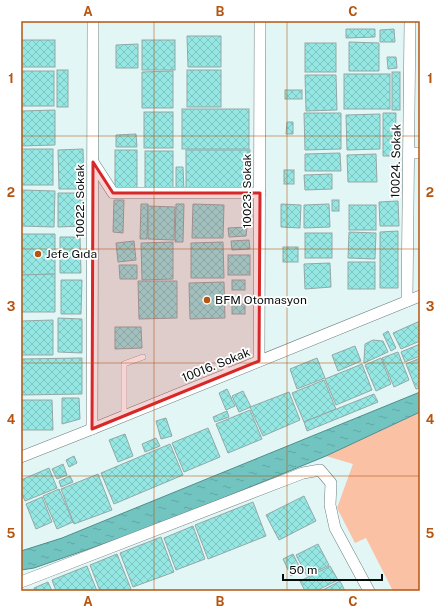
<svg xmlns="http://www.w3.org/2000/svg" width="441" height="612" viewBox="0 0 441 612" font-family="'Public Sans',sans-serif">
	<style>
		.green { fill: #fac1a4 }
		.water { fill: url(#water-ripples); stroke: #518d8a }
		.building { fill: url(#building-cross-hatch); stroke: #94a8a6 }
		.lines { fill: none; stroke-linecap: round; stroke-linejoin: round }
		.lane-casing { stroke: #6b7e7d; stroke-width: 6 }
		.street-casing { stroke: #6b7e7d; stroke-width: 12 }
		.lane { stroke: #fff; stroke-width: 5.5 }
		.street { stroke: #fff; stroke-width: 11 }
		.marked { fill: #d62828; fill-opacity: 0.2; stroke: #d62828; stroke-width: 3; stroke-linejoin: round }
		.grid { fill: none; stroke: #b55510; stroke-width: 1; stroke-opacity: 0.55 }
		.poi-dot { fill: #b55510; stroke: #fff; stroke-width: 1.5 }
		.labels { text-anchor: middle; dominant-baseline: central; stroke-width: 3.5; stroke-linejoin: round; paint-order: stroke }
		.street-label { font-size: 12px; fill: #070d0d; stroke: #fff }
		.poi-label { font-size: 12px; fill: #070d0d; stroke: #fff; text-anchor: start }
		.neatline { fill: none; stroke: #b55510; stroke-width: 1.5 }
		.grid-label { font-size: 13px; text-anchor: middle; font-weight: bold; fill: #b55510 }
	</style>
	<defs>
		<pattern id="water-ripples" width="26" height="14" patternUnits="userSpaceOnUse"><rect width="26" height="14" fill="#71c4c0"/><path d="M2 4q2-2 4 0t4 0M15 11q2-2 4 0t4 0" fill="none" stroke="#60a7a4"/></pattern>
		<pattern id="building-cross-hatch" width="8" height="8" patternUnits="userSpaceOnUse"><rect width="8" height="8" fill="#94e7e3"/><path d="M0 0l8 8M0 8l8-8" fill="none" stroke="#7ec5c2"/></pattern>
	</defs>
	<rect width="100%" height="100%" fill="#e2f7f5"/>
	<polygon class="green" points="420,412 420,591 393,591 366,538 355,543 337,508 353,464 326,456"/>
	<polygon class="water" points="420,392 420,412 326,456 155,526 34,568 21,570 21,551 62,538"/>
	<g class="building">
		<polygon points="346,29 375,29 375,37 346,38"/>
		<polygon points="394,29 395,42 380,42 380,30"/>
		<polygon points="187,36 221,36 221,67 188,67"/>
		<rect x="21" y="40" width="34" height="27"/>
		<rect x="142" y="40" width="33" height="30"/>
		<polygon points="349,42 379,43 379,71 349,71"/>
		<rect x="305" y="43" width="31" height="29"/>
		<polygon points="138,44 138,68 116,68 116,45"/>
		<polygon points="387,57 396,57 397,68 388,69"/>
		<rect x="57" y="70" width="11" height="37"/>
		<rect x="187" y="70" width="34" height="37"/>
		<rect x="21" y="71" width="33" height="35"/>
		<polygon points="173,71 173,108 142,108 142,72"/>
		<rect x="392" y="72" width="8" height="38"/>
		<rect x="344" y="74" width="46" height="35"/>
		<polygon points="305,75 336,75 337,110 306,111"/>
		<rect x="285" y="90" width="17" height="9"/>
		<rect x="182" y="109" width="67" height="40"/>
		<polygon points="55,110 55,145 21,146 21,111"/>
		<rect x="144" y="112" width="29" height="36"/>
		<polygon points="304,113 341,113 341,149 305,150"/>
		<polygon points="383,113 396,113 395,156 383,156"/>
		<polygon points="380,114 380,149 347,150 346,115"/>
		<polygon points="287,122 293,122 293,134 286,134"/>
		<polygon points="136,134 137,147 116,147 116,135"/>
		<rect x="21" y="149" width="32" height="36"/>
		<polygon points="83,149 84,189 59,189 58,150"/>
		<rect x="115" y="150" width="22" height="39"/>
		<rect x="186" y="150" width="64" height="39"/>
		<rect x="145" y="151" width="28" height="38"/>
		<polygon points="340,153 341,171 305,171 305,154"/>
		<polygon points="376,154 377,182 348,182 347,155"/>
		<polygon points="176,167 183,167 184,191 176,191"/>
		<rect x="284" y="170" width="10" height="14"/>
		<polygon points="332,174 332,189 305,190 304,175"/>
		<polygon points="22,190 55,191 54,227 21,226"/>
		<polygon points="58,193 82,193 83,226 58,227"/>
		<polygon points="114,200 124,200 123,233 113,232"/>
		<rect x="332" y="200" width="7" height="11"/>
		<polygon points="398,201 399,226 380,226 379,202"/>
		<polygon points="141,204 148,204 147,239 140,239"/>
		<polygon points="176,204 184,204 183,242 175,242"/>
		<polygon points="193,204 224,205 223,238 192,238"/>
		<polygon points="281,204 301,205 300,228 281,227"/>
		<polygon points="329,204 330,227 304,228 304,205"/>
		<rect x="349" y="205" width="27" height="25"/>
		<polygon points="148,206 175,207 174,240 148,239"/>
		<polygon points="247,227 246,236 229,237 228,228"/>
		<polygon points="398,231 398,288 380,288 380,232"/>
		<polygon points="349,232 376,233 375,259 348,258"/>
		<rect x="305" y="233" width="27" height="25"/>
		<polygon points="21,234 55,234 55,274 21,275"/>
		<polygon points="60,237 80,237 81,273 60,273"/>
		<polygon points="249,240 250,249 232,250 231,241"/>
		<polygon points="134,241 136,260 118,262 116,243"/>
		<polygon points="173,242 173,279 142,280 141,243"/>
		<polygon points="223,242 224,278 191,278 191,243"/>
		<rect x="283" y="247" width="15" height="15"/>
		<rect x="228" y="255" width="22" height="20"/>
		<rect x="348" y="262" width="27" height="27"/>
		<polygon points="330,263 331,287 305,289 304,264"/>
		<polygon points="119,265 137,265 137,279 120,279"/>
		<polygon points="55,274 55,312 21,312 21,275"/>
		<polygon points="61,280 82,280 81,314 61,314"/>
		<rect x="232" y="280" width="13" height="10"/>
		<polygon points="138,281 177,281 177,318 139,319"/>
		<polygon points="224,282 225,318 190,319 189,283"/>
		<rect x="232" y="304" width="13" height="10"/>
		<polygon points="58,318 82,319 82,353 58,352"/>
		<polygon points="53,320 53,355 21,355 21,321"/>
		<polygon points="420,321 420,341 401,349 393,333"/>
		<polygon points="115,327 141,327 142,348 115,349"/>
		<polygon points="388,331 396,348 391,351 383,334"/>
		<polygon points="373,340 383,341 388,352 364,363 364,360 365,344"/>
		<polygon points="420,344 420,356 405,362 401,352"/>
		<polygon points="355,346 361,361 338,371 332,355"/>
		<polygon points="398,352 409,380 394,387 382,358"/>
		<polygon points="82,358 82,394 21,395 21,359"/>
		<polygon points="317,358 325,378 297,389 290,369"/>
		<polygon points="381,358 391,384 376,391 365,365"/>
		<polygon points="420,358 420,388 416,389 406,364"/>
		<polygon points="362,364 372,390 336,405 325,379"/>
		<polygon points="324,380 336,409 304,422 292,393"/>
		<polygon points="227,389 235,406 226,410 219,393"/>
		<polygon points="243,391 251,407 239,412 232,396"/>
		<polygon points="289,392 300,420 263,436 250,407"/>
		<polygon points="374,394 378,402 307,431 304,422"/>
		<polygon points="62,398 79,398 80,419 62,424"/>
		<polygon points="21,400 52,400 53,430 21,430"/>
		<polygon points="250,410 262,439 228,453 216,424"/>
		<polygon points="227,411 229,417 215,422 213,417"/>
		<polygon points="166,418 172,436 161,439 156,421"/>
		<polygon points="208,428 220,457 184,472 172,443"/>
		<polygon points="125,434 133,456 118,462 109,440"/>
		<polygon points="156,438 160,446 145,452 142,444"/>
		<polygon points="170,444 183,475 114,504 101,473"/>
		<polygon points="74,456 77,463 69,467 66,460"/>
		<polygon points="63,464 67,475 57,479 52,469"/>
		<polygon points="49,468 57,488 25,501 21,492 21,480"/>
		<polygon points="98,474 112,510 74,524 61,489"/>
		<polygon points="70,476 73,482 61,487 59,481"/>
		<polygon points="59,489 73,522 57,529 43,496"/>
		<polygon points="304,496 316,521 279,540 266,515"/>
		<polygon points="42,497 52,522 36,529 26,504"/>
		<polygon points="253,502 266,536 208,559 195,525"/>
		<polygon points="193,526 205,559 176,570 164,538"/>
		<polygon points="161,537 174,572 133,587 120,553"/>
		<polygon points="318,544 329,565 307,576 296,555"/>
		<polygon points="117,554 131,589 126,591 100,591 90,565"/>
		<polygon points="293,554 301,570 291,576 283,559"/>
		<polygon points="87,566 97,591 56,591 52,580"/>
		<polygon points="330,566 338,580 316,591 305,591 300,581"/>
		<polygon points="340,581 345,591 321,591"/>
		<polygon points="48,582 52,591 35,591 34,588"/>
	</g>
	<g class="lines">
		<defs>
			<g id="lane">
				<polyline points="225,363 227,374"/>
				<polyline points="124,416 124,364 143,357"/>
			</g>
			<g id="street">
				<polyline points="409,153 420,153"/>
				<polyline points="93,162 113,193 260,193"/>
				<polyline points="407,301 410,21"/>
				<polyline points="259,361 260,21"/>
				<polyline points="92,429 93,21"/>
				<polyline points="21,457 92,429 420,296"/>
				<polyline points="21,582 303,473 320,470 331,483 330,505 335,528 369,591"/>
			</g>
		</defs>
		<use href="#lane" class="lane-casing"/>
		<use href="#street" class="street-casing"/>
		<use href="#lane" class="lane"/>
		<use href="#street" class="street"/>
	</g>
	<path class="marked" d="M93,162L113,193H260L259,361L92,429Z"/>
	<path class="grid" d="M154,21V591M287,21V591M21,136H420M21,249H420M21,363H420M21,476H420"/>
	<g class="poi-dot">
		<circle cx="38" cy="254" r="4"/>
		<circle cx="207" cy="300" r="4"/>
	</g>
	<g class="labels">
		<g class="street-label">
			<text transform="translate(396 161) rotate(-89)">10024. Sokak</text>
			<text transform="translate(247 191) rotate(-90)">10023. Sokak</text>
			<text transform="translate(80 201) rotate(-90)">10022. Sokak</text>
			<text transform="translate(216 365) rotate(-22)">10016. Sokak</text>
		</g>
		<g class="poi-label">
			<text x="46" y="254">Jefe Gıda</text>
			<text x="215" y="300">BFM Otomasyon</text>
		</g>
	</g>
	<rect width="441" height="612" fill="none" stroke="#ffffff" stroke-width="44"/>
	<path d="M283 574v6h99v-6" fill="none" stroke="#070d0d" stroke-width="2"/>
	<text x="289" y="574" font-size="12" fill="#070d0d" stroke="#ffffff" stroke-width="3" paint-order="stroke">50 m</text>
	<rect x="22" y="22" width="397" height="568" class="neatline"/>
	<g class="grid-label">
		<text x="88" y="16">A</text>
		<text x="220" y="16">B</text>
		<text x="353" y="16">C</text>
		<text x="11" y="83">1</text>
		<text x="430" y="83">1</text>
		<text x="11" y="197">2</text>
		<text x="430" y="197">2</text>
		<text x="11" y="311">3</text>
		<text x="430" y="311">3</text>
		<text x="11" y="424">4</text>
		<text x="430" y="424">4</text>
		<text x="11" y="538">5</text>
		<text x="430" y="538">5</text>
		<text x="88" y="606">A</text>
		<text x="220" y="606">B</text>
		<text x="353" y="606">C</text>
	</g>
</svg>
